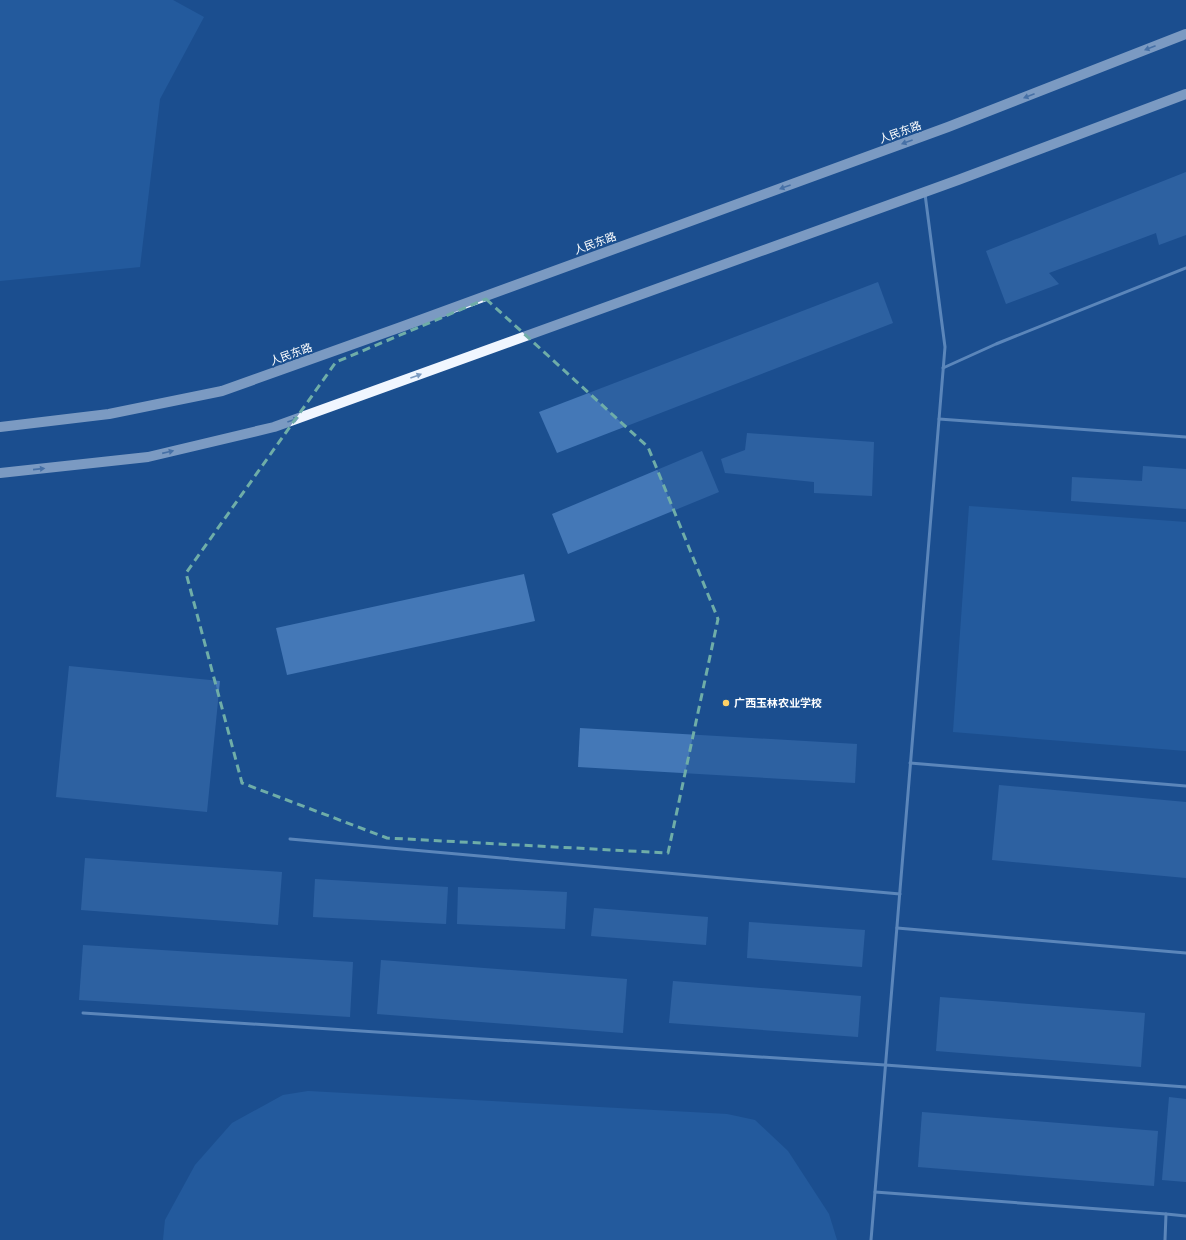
<svg xmlns="http://www.w3.org/2000/svg" width="1186" height="1240" viewBox="0 0 1186 1240" font-family="Montserrat,'Noto Sans SC',sans-serif">
	<style>
		.green { fill: #2e69ad }
		.building { fill: #4478b7 }
		.lines { fill: none; stroke-linecap: round; stroke-linejoin: round }
		.lane { stroke: #a9c9ee; stroke-width: 3 }
		.primary { stroke: #f0f6ff; stroke-width: 10 }
		.oneway { fill: #7b9ac1 }
		.marked { fill: none; stroke: #6fada8; stroke-width: 3; stroke-dasharray: 8 5; stroke-linejoin: round }
		.poi-dot { fill: #ffd166; stroke: #1b4f8f; stroke-width: 1.5 }
		.labels { text-anchor: middle; dominant-baseline: central; stroke-width: 4; stroke-linejoin: round; paint-order: stroke }
		.street-label { font-size: 11px; fill: #fff; stroke: #1b4f8f }
		.poi-label { font-size: 11px; font-weight: bold; fill: #fff; stroke: #1b4f8f; text-anchor: start }
	</style>
	<rect width="100%" height="100%" fill="#1b4f8f"/>
	<g class="green">
		<polygon points="0,0 173,0 204,17 160,99 140,267 0,281"/>
		<polygon points="969,506 1186,522 1186,751 953,732"/>
		<polygon points="308,1091 727,1114 755,1120 788,1151 829,1214 837,1240 163,1240 165,1220 195,1165 232,1123 283,1095"/>
	</g>
	<g class="building">
		<polygon points="1186,172 1186,235 1159,245 1156,233 1049,273 1059,284 1006,304 986,251"/>
		<polygon points="878,282 893,323 557,453 539,412"/>
		<polygon points="747,433 874,442 872,496 814,493 814,482 725,473 721,459 745,450"/>
		<polygon points="702,451 719,492 568,554 552,514"/>
		<polygon points="1143,466 1186,469 1186,509 1071,501 1072,477 1142,481"/>
		<polygon points="524,574 535,621 287,675 276,628"/>
		<polygon points="69,666 220,681 207,812 56,797"/>
		<polygon points="580,728 857,744 855,783 578,767"/>
		<polygon points="999,785 1186,802 1186,878 992,860"/>
		<polygon points="85,858 282,872 278,925 81,910"/>
		<polygon points="315,879 448,887 446,924 313,917"/>
		<polygon points="458,887 567,892 565,929 457,924"/>
		<polygon points="594,908 708,917 706,945 591,936"/>
		<polygon points="749,922 865,930 862,967 747,958"/>
		<polygon points="83,945 353,962 350,1017 79,1000"/>
		<polygon points="381,960 627,979 623,1033 377,1014"/>
		<polygon points="673,981 861,996 858,1037 669,1023"/>
		<polygon points="940,997 1145,1013 1141,1067 936,1051"/>
		<polygon points="1169,1097 1186,1099 1186,1182 1162,1180"/>
		<polygon points="922,1112 1158,1131 1154,1186 918,1167"/>
	</g>
	<g class="lines">
		<g class="lane">
			<polyline points="943,368 996,344 1186,268"/>
			<polyline points="939,419 1186,437"/>
			<polyline points="910,763 1186,786"/>
			<polyline points="290,839 900,894"/>
			<polyline points="897,928 1186,953"/>
			<polyline points="83,1013 885,1065 1186,1087"/>
			<polyline points="875,1192 1166,1214 1165,1240"/>
			<polyline points="1166,1214 1186,1216"/>
			<polyline points="871,1240 945,347 925,194"/>
		</g>
		<g class="primary">
			<polyline points="0,427 109,414 222,391 401,327 948,127 1186,34"/>
			<polyline points="0,473 148,457 274,427 958,180 1186,94"/>
		</g>
	</g>
	<defs><path id="oneway-solid" d="M-6-.8H1V-3.2L6.5 0L1 3.2V.8H-6Z"/></defs>
	<g class="oneway">
		<use href="#oneway-solid" transform="translate(1150 48) rotate(159)"/>
		<use href="#oneway-solid" transform="translate(1029 96) rotate(159)"/>
		<use href="#oneway-solid" transform="translate(907 142) rotate(160)"/>
		<use href="#oneway-solid" transform="translate(785 187) rotate(160)"/>
		<use href="#oneway-solid" transform="translate(416 376) rotate(-20)"/>
		<use href="#oneway-solid" transform="translate(293 420) rotate(-20)"/>
		<use href="#oneway-solid" transform="translate(168 452) rotate(-13)"/>
		<use href="#oneway-solid" transform="translate(39 469) rotate(-6)"/>
	</g>
	<path d="M0 0H1186V1240H0ZM486,299L648,447L718,619L668,853L387,838L242,783L186,573L336,362Z" fill="#1b4f8f" fill-opacity=".55" fill-rule="evenodd"/>
	<path class="marked" d="M486,299L648,447L718,619L668,853L387,838L242,783L186,573L336,362Z"/>
	<circle class="poi-dot" cx="726" cy="703" r="4"/>
	<g class="labels">
		<g class="street-label">
			<text transform="translate(900 132) rotate(-20)">人民东路</text>
			<text transform="translate(595 243) rotate(-20)">人民东路</text>
			<text transform="translate(291 354) rotate(-20)">人民东路</text>
		</g>
		<g class="poi-label">
			<text x="734" y="703">广西玉林农业学校</text>
		</g>
	</g>
</svg>
